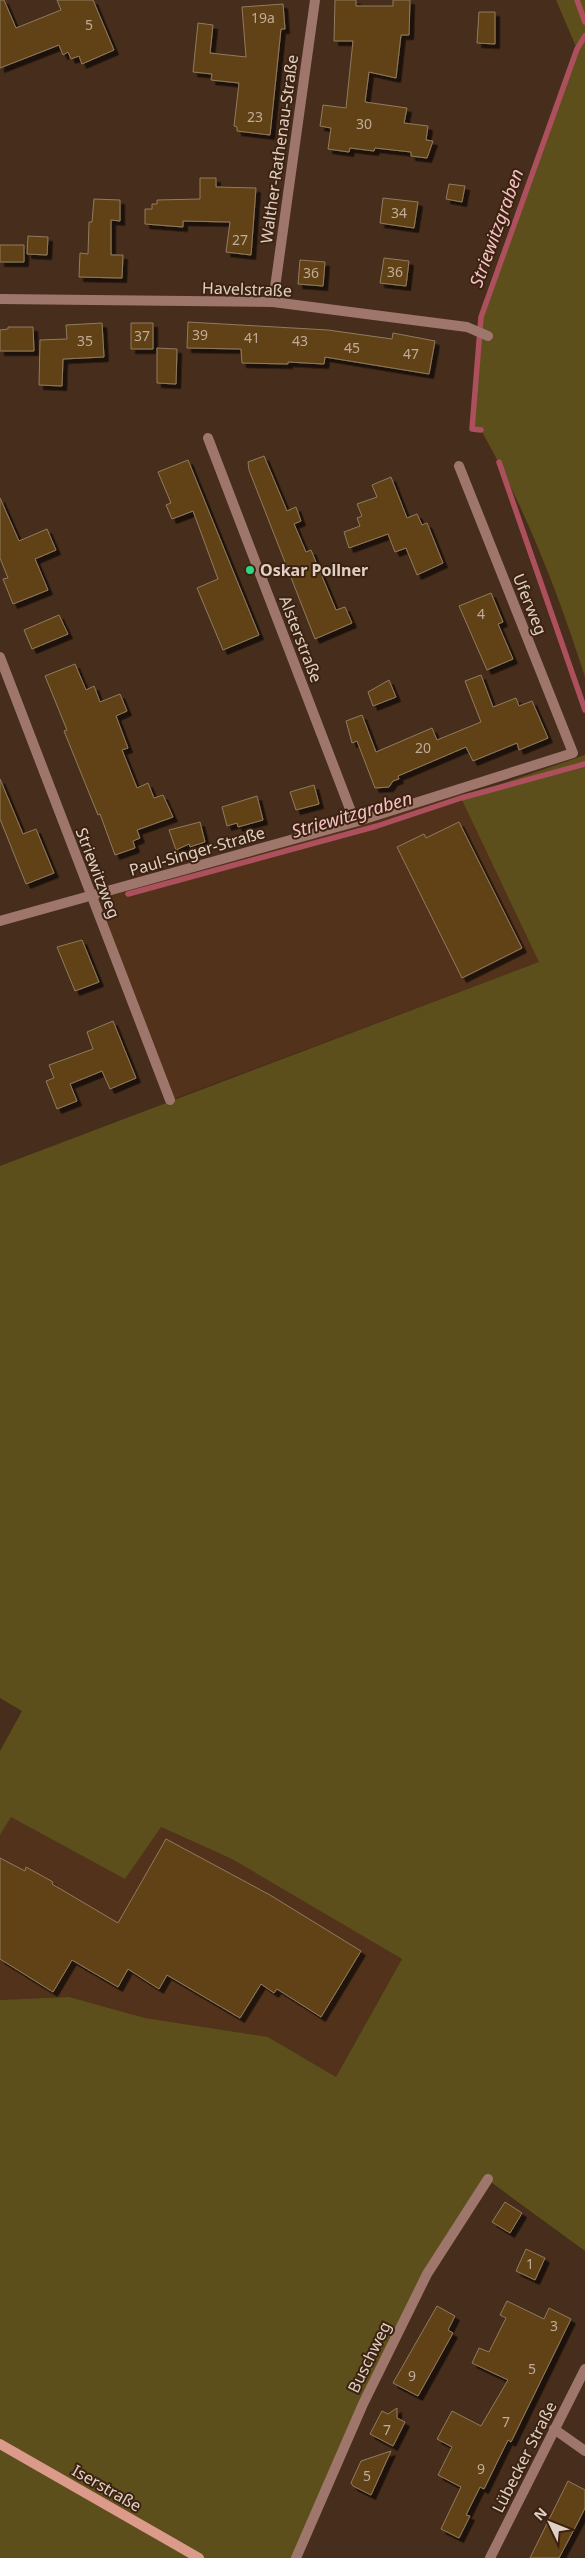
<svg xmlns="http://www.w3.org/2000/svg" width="585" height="2558" viewBox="0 0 585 2558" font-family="'Noto Sans',sans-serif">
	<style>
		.built { fill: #52321b }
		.green { fill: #5d4f1b }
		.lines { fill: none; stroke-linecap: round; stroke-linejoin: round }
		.stream { stroke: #ad505d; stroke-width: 5.5 }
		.building { fill: #604214; stroke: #907b5f; filter: url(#shadow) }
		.street { stroke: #9f766c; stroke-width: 10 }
		.secondary { stroke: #dc9a8a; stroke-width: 10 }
		.poi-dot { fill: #2dd884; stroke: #3c2311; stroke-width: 2 }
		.labels { text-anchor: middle; stroke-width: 4; stroke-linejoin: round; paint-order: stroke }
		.number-label { font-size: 14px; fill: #c1ac99 }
		.street-label { font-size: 16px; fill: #e1d0c5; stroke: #3c2311 }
		.poi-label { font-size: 16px; font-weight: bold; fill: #e1d0c5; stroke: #3c2311; text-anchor: start }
		.water-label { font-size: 18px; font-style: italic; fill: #f6c1c5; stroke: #3c2311 }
	</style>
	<defs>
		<filter id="shadow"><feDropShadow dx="4.5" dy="4.5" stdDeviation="0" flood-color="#0009"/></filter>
	</defs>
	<rect width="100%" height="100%" fill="#472d1b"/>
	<path class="built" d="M458 791 540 962 170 1100 91 896Z
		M11 1816 125 1879 160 1827 232 1859 402 1959 336 2077 268 2037 145 2018 69 1997 0 2000V1835Z"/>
	<path class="green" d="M556 0H585V677C558 592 525 508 481 430L472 429 481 317 577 49Z
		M585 755V2251L488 2180 427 2274 296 2558H0V2000L69 1997 145 2018 268 2037 336 2077 402 1959 232 1859 161 1827 125 1879 11 1817 0 1835V1751L22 1711 0 1698V1166L539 962 461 798Z"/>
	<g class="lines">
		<path class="stream" d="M577 0 585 22
			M481 430 472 429 481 317 577 49 585 36
			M499 462 585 710
			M128 894 377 826 461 798 585 764"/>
	</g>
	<path class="building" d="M0 0H4L16 28 61 10 57 0H93L114 50 82 64 79 56 71 59 68 52 63 55 59 45 0 68Z
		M335 0H356V6H393V0H410L409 35H401L396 78 369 72 365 102 407 108 404 123 428 126 426 140 433 141 427 158 411 156V152L375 148 374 151 350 148 349 152 328 149 331 128 320 126 323 105 346 108 353 41H334Z
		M283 4 285 29H281L270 135 237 131V127L234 126 239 83 211 80 212 74 193 72 198 23 213 25 210 53 246 57 242 7Z
		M479 12H495V44L477 43Z
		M200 178H216V187L256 188 251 255 226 252 230 222 183 221V227L145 224V209H152V204H157V200L200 199Z
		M449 184 465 186 462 202 446 199Z
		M383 198 418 202 414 228 380 223Z
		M94 199 120 200V221L111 220V255H123L122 278 79 277 80 253 88 254 89 222H92Z
		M28 236 48 237 47 255 27 254Z
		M0 245H24V262H0Z
		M384 258 409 261 406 286 380 283Z
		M300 260 325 262 323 286 298 284Z
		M188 322 328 330 392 339 393 333 435 341 429 374 325 357 324 364 288 362V364L242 363 241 349 187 348Z
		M102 323 104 357 63 359 62 386 39 385 40 340 67 339 66 325Z
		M131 323H153V349H131Z
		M8 327H33L34 351H0V330L8 329Z
		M157 348 177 349 176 384 157 383Z
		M264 456 287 511 296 507 301 521 294 524 306 552 311 550 336 610 345 607 352 623 315 639 249 470 248 462Z
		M188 460 259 635 223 650 197 588 218 579 193 511 172 519 166 505 171 503 158 472Z
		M391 477 407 518 417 514 422 525 427 523 443 563 417 575 406 548 395 552 388 534 349 548 344 532 360 526 357 518 362 516 357 504 377 497 372 485Z
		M0 498 19 541 47 529 56 550 35 559 48 590 13 604 3 579 8 578 0 558Z
		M491 593 503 622 498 624 513 659 487 670 459 606Z
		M59 615 68 634 32 649 24 630Z
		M75 664 86 690 94 686 100 702 120 694 127 711 116 716 128 748 122 750 137 788 148 783 154 798 163 795 173 817 137 830 140 838 133 841 135 848 115 855 100 814 98 815 64 731 67 730 45 676Z
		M481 675 493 707 516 698 519 706 532 701 548 738 519 750 517 743 473 761 466 747 398 776 399 779 393 781 389 787 375 788 357 741 352 743 346 721 362 715 376 752 432 728 437 740 481 722 465 681Z
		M389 680 396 697 373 706 368 692Z
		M0 779 23 834 36 829 54 873 26 884 0 819Z
		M314 785 319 804 296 810 290 792Z
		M257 796 263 820 238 827 237 823 227 826 222 807Z
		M200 822 205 842 190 847 189 844 176 850 169 830Z
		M459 822 522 948 462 978 397 847 424 834 426 838Z
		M82 940 99 982 75 991 57 947Z
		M113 1021 136 1078 110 1089 102 1071 70 1084 77 1101 57 1109 46 1081 54 1078 49 1065 93 1049 87 1032Z
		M166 1839 270 1895 361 1951 321 2017 277 1989 274 1993 261 1984 240 2018 167 1975 159 1989 128 1969 118 1987 72 1960 53 1992 0 1959V1858L25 1871 26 1867 53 1882 52 1884 118 1923Z
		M505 2202 522 2213 510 2233 492 2222Z
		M526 2249 545 2258 535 2280 516 2271Z
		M507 2301 544 2319 549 2308 571 2319 511 2442 508 2440 484 2489 480 2487 466 2515 470 2516 459 2538 441 2529 461 2487 438 2475 452 2447 437 2439 452 2411 481 2426 508 2380 472 2363 479 2348 489 2352 506 2318 500 2315Z
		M437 2306 455 2316 448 2330 453 2333 418 2396 393 2383Z
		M397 2408V2418L405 2422 393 2446 370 2434 382 2411 388 2414Z
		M391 2451 371 2495 353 2486 351 2483 361 2461Z
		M568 2481 585 2490V2508L578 2522 559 2558H530Z"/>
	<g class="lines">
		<path class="street" d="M0 299 273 302 467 327 488 336
			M273 302 315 0
			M208 438 355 822
			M0 657 170 1100
			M0 921 355 822 573 753 459 466
			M554 2429 585 2451
			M296 2558 363 2404 427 2274 488 2179
			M490 2558 585 2369"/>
		<path class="secondary" d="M0 2444 199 2558"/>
	</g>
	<circle class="poi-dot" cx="250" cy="570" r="5"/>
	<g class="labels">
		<g class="number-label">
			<text x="263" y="23">19a</text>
			<text x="89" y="30">5</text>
			<text x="255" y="122">23</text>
			<text x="364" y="129">30</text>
			<text x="399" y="218">34</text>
			<text x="240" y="245">27</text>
			<text x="395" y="277">36</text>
			<text x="311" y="278">36</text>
			<text x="200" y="340">39</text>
			<text x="142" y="341">37</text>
			<text x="252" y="343">41</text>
			<text x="85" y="346">35</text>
			<text x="300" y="346">43</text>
			<text x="352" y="353">45</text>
			<text x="411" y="359">47</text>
			<text x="481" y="619">4</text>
			<text x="423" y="753">20</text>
			<text x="530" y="2269">1</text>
			<text x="554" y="2331">3</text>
			<text x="532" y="2374">5</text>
			<text x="412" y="2381">9</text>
			<text x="506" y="2427">7</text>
			<text x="387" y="2435">7</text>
			<text x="481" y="2474">9</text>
			<text x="367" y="2481">5</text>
		</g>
		<g class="street-label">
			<text transform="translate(279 149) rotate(-82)" y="6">Walther-Rathenau-Straße</text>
			<text transform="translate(247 289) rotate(2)" y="6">Havelstraße</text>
			<text transform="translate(530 604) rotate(68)" y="6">Uferweg</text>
			<text transform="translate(301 639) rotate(69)" y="6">Alsterstraße</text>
			<text transform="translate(197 851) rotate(-16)" y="6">Paul-Singer-Straße</text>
			<text transform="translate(98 873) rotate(69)" y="6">Striewitzweg</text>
			<text transform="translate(369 2357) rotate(-64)" y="6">Buschweg</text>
			<text transform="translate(524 2457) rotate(-63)" y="6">Lübecker Straße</text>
			<text transform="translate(107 2488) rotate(30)" y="6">Iserstraße</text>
		</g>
		<g class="poi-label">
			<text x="260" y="576">Oskar Pollner</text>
		</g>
		<g class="water-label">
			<text transform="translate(497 228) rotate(-70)" y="6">Striewitzgraben</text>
			<text transform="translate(352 815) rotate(-16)" y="6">Striewitzgraben</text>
		</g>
	</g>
	<g transform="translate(550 2523) rotate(313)" stroke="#3c2311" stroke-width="4" paint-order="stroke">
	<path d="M0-4L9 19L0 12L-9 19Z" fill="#e1d0c5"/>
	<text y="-8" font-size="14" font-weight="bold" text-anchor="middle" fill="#e1d0c5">N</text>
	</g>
</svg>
